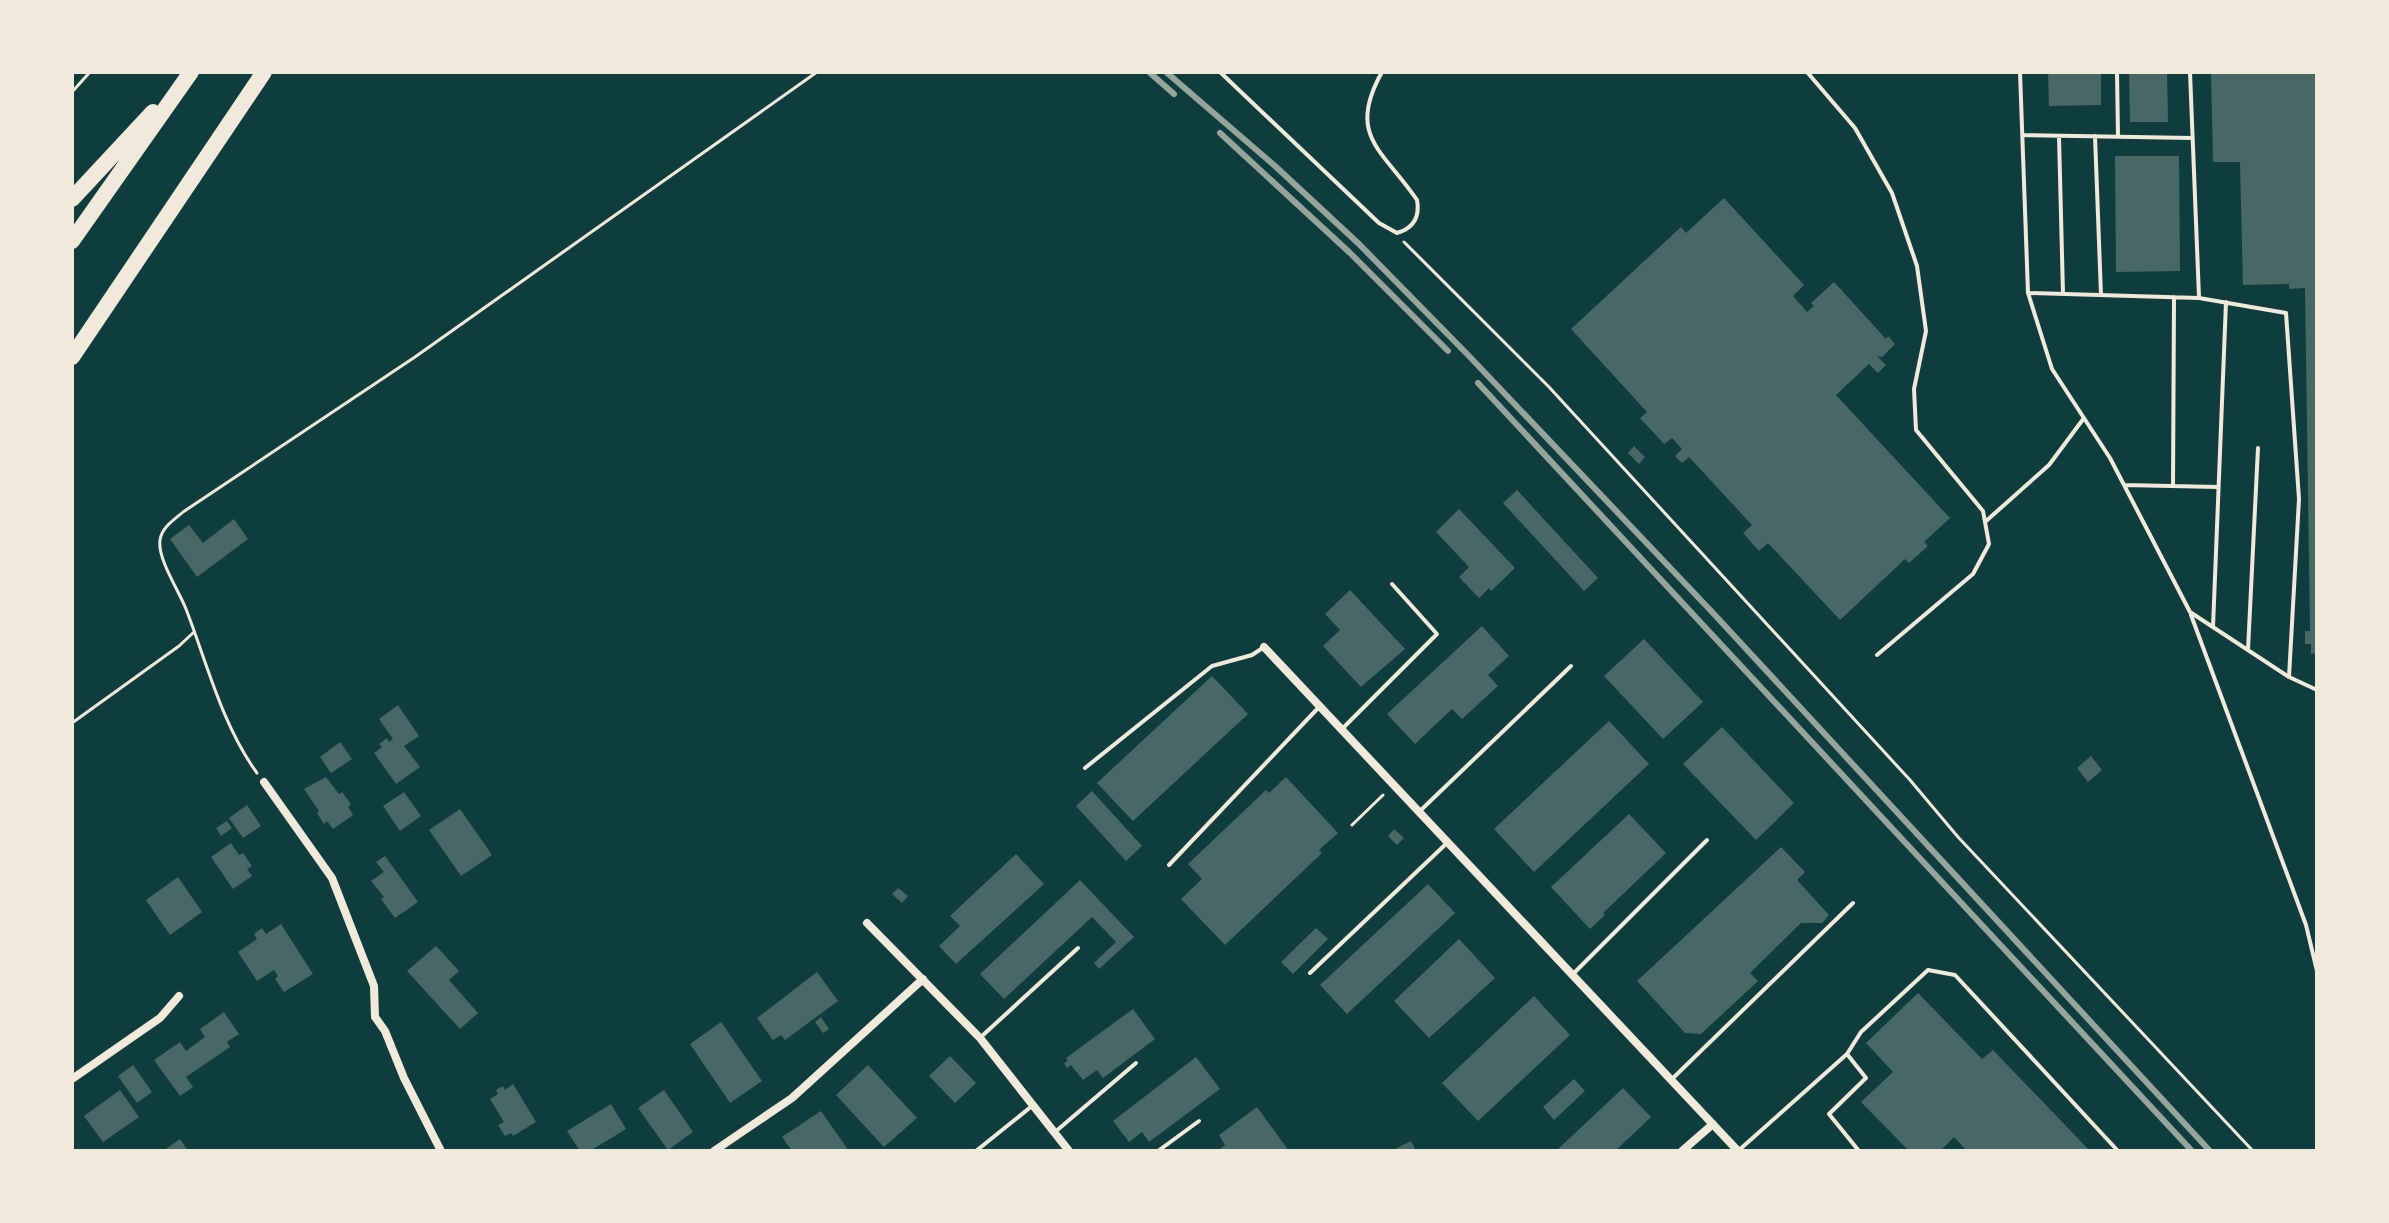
<svg xmlns="http://www.w3.org/2000/svg" width="2389" height="1223" viewBox="0 0 2389 1223" font-family="Mulish,sans-serif">
	<style>
		.building { fill: #486865 }
		.lines { fill: none; stroke-linecap: round; stroke-linejoin: round }
		.path { stroke: #f1e9da; stroke-width: 3 }
		.service { stroke: #f1e9da; stroke-width: 4 }
		.minor { stroke: #f1e9da; stroke-width: 8 }
		.motorway { stroke: #f1e9da; stroke-width: 16 }
		.rail { stroke: #97a49c; stroke-width: 6 }
	</style>
	<rect width="100%" height="100%" fill="#0f3d3e"/>
	<path class="building" d="M2048 72H2101V105L2049 106Z
		M2129 72H2167L2168 122H2130Z
		M2211 72H2317V653L2311 654V644H2305V631H2310L2305 288 2289 289V284L2243 285 2240 162H2213Z
		M2115 156H2179L2180 271 2116 272Z
		M1724 198 1804 285 1793 296 1807 312 1814 306 1811 303 1834 282 1886 339 1888 336 1895 344 1882 357 1877 356 1886 365 1878 373 1869 364 1836 395 1950 518 1924 542 1928 546 1909 563 1905 559 1840 620 1768 543 1759 551 1743 533 1752 525 1689 457 1682 463 1675 456 1682 449 1672 438 1664 444 1640 418 1647 412 1571 329 1681 227 1686 233Z
		M1634 446 1645 457 1639 464 1628 453Z
		M1517 490 1598 578 1584 591 1503 503Z
		M1459 509 1515 568 1491 591 1489 588 1479 598 1459 577 1469 567 1436 532Z
		M234 519 248 539 197 577 170 539 189 525 203 543Z
		M1350 590 1405 649 1361 687 1323 646 1340 630 1325 614Z
		M1482 626 1509 656 1488 675 1498 686 1462 719 1452 709 1415 744 1387 714Z
		M1644 639 1703 702 1663 739 1604 676Z
		M1212 676 1248 714 1133 821 1097 783Z
		M398 705 419 736 404 746 420 767 396 784 374 753 382 747 379 744 387 738 389 742 393 739 379 719Z
		M1609 721 1649 764 1534 872 1494 829Z
		M1722 727 1794 803 1756 840 1683 764Z
		M340 742 352 759 331 773 320 757Z
		M2091 756 2102 770 2088 782 2077 768Z
		M326 777 339 794 342 792 351 804 348 807 353 815 333 829 327 821 324 824 317 813 319 811 304 789Z
		M1286 777 1338 833 1319 850 1322 853 1225 945 1181 899 1202 879 1188 864 1266 790 1269 793Z
		M1092 791 1142 846 1126 861 1076 806Z
		M404 792 421 816 400 831 383 806Z
		M247 805 261 826 243 838 229 818Z
		M460 809 492 855 461 876 429 830Z
		M1629 814 1666 853 1603 913 1605 915 1590 929 1551 887Z
		M227 821 232 828 221 836 216 828Z
		M1394 829 1404 838 1397 845 1388 836Z
		M231 843 239 855 243 853 252 866 247 869 252 876 233 889 211 857Z
		M1781 847 1805 872 1797 880 1829 915 1822 923H1801L1750 973 1758 981 1701 1034 1685 1033 1637 981Z
		M1016 854 1044 884 956 964 939 946 960 926 950 916Z
		M385 856 418 902 395 918 381 899 384 897 371 881 384 872 376 862Z
		M178 877 202 912 170 935 146 900Z
		M1080 880 1134 937 1099 969 1094 963 1116 942 1092 917 1004 999 980 974Z
		M1428 884 1455 913 1347 1014 1320 985Z
		M898 888 908 896 902 903 892 894Z
		M281 924 313 974 284 992 275 979 278 976 274 970 257 981 238 952 257 939 254 934 262 928 266 934Z
		M1316 928 1328 939 1293 974 1281 962Z
		M1459 939 1495 978 1429 1038 1394 1001Z
		M436 946 459 971 449 980 478 1013 460 1029 407 971Z
		M817 972 838 1001 785 1040 781 1035 773 1040 757 1018Z
		M1918 993 1982 1059 1993 1050 2090 1151H1967L1954 1137 1940 1151H1909L1861 1102 1893 1072 1866 1043Z
		M1534 996 1570 1035 1478 1121 1442 1083Z
		M1133 1009 1155 1039 1103 1078 1097 1070 1083 1080 1071 1065 1067 1068 1064 1063 1068 1061 1066 1058Z
		M224 1012 239 1034 227 1042 230 1047 186 1077 193 1087 180 1096 154 1060 180 1042 186 1051 205 1037 200 1029Z
		M821 1017 829 1029 823 1033 815 1022Z
		M721 1022 762 1081 730 1103 690 1044Z
		M950 1056 976 1083 955 1103 929 1076Z
		M1196 1057 1220 1089 1149 1142 1142 1132 1129 1142 1113 1121Z
		M133 1065 152 1092 137 1103 118 1076Z
		M868 1065 917 1118 884 1147 836 1095Z
		M1574 1079 1585 1091 1554 1120 1543 1107Z
		M513 1084 536 1122 513 1136 511 1133 505 1136 498 1125 504 1122 490 1099 498 1094 496 1090 503 1086 505 1090Z
		M1623 1088 1651 1117 1615 1151H1556Z
		M120 1090 139 1117 103 1142 84 1116Z
		M664 1090 693 1132 668 1150 638 1108Z
		M611 1104 626 1129 590 1151H580L567 1131Z
		M1257 1107 1289 1151H1217L1225 1145 1219 1135Z
		M821 1111 849 1151H792L782 1137Z
		M180 1139 188 1151H163Z
		M1411 1141 1416 1151H1391Z"/>
	<g class="lines">
		<path class="path" d="M72 92 90 72
			M1404 242 1549 387 1910 780 1958 837 2253 1151
			M72 723 179 646 194 632
			M257 773C222 725 207 663 186 609 179 591 157 558 160 540 162 527 174 520 183 512L415 357 817 72
			M1352 825 1383 795"/>
		<path class="service" d="M1220 72 1379 223 1397 233C1414 228 1420 217 1417 200 1383 150 1346 136 1382 72
			M1807 72 1855 128 1892 193 1917 266 1926 331 1914 389 1916 430 1983 511 1989 544 1973 574 1877 655
			M2020 72 2028 293
			M2117 72 2118 137
			M2190 72 2199 297
			M2023 135 2192 138
			M2095 136 2101 295
			M2059 137 2063 294
			M2124 485 2218 487
			M2173 486 2174 297
			M1985 522 2049 465 2084 418
			M2191 615 2306 925 2317 971
			M2213 627 2226 302
			M2248 650 2258 448
			M2289 677 2299 499 2286 313 2199 298 2028 293 2052 369 2110 458 2190 612 2289 677 2317 690
			M1343 728 1437 634 1392 584
			M1085 768 1212 666 1252 655 1264 647
			M1421 810 1571 666
			M1169 865 1320 706
			M1310 973 1448 842
			M1574 973 1707 840
			M982 1036 1078 948
			M1847 1054 1866 1078 1829 1114 1859 1151
			M1671 1080 1853 903
			M1055 1132 1136 1063
			M976 1151 1032 1106
			M1158 1151 1199 1121
			M1738 1151 1847 1054 1861 1032 1928 970 1955 975 2118 1151"/>
		<path class="minor" d="M1264 647 1738 1151
			M264 782 332 878 374 986 375 1017 385 1031 404 1078 441 1151
			M867 923 980 1038 1069 1151
			M72 1079 160 1018 179 996
			M714 1151 792 1098 923 979
			M1682 1151 1713 1124"/>
		<path class="motorway" d="M72 199 153 112
			M72 241 191 72
			M72 357 264 72"/>
		<path class="rail" d="M1149 72 1174 94
			M1166 72 1275 166 1359 244 1469 356 1713 613 2210 1151
			M1220 133 1349 252 1448 351
			M1478 383 2192 1151"/>
	</g>
	<rect width="2389" height="1223" fill="none" stroke="#f1e9da" stroke-width="148"/>
</svg>
